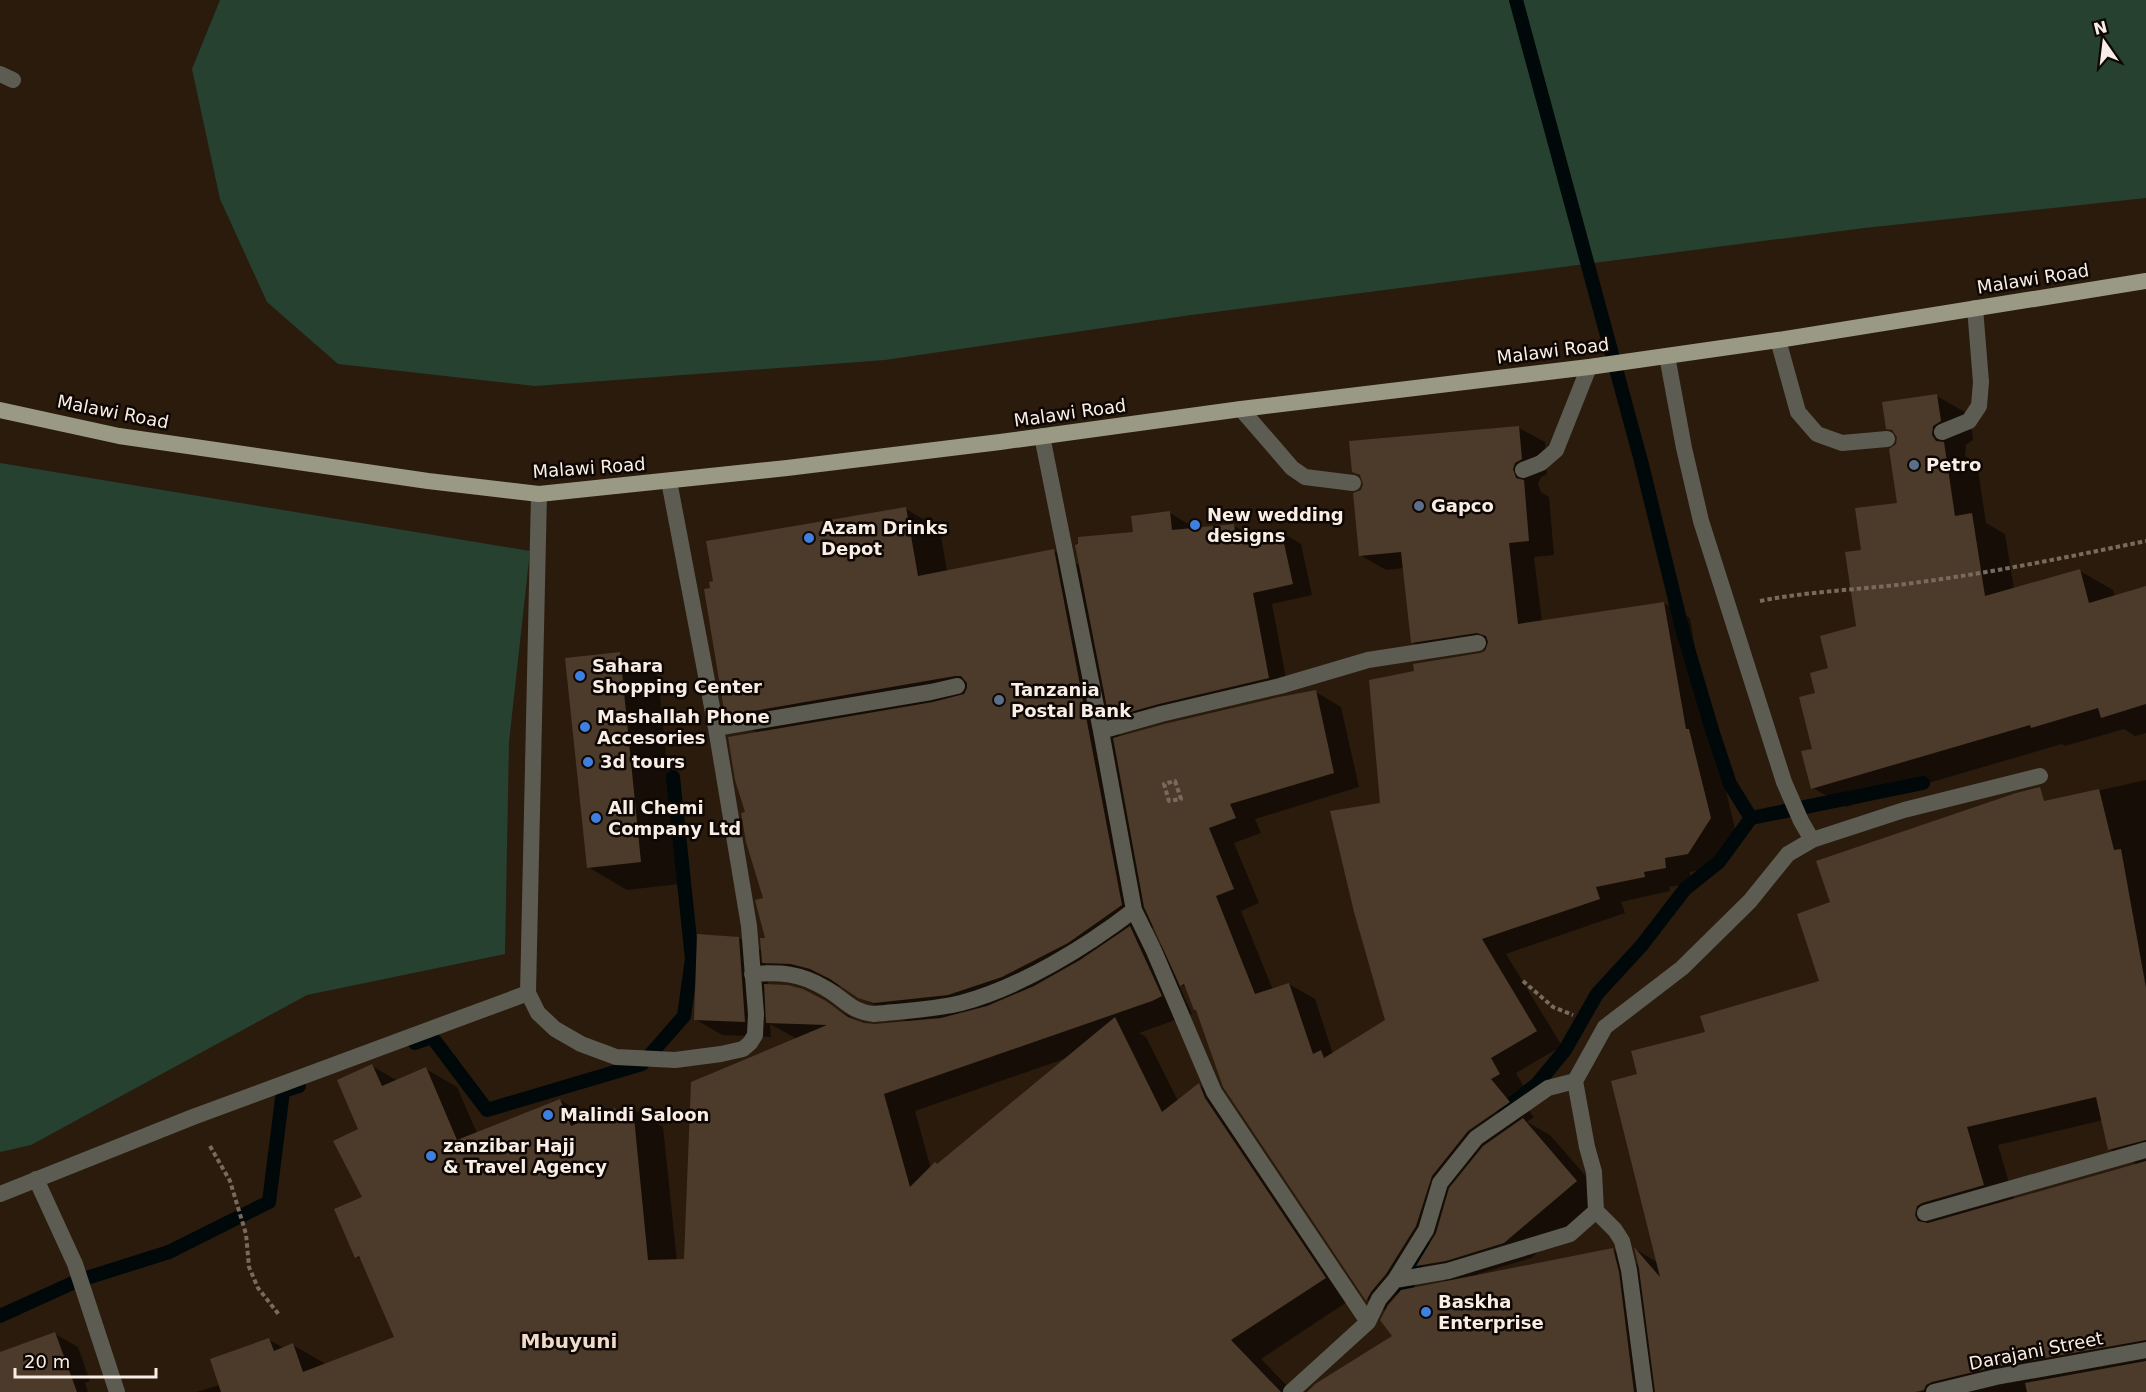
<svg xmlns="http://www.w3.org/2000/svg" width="2146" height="1392" viewBox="0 0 2146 1392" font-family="'DejaVu Sans',sans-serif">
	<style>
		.green { fill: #26412f }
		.shadow { fill: #0007; fill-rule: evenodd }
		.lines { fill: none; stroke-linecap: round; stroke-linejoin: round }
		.stream { stroke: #000809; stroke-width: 14 }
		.building { fill: #4c3b2b }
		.path { stroke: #786a5e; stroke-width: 4; stroke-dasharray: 4.5 3; stroke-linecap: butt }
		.service { stroke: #5c5c52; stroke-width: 16 }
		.minor { stroke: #5c5c52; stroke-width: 16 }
		.primary { stroke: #999984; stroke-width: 16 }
		.service-dot { fill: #5c6f8a; stroke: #0e0703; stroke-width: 2 }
		.shop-dot { fill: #3f7fe0; stroke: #0e0703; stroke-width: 2 }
		.labels { text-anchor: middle; stroke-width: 5; stroke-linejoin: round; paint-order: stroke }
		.street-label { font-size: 18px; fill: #f9eee5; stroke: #0e0703 }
		.poi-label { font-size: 18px; font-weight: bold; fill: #f9eee5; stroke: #0e0703; text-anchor: start }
		.neighbourhood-label { font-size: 20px; font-weight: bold; fill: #f0dbc8; stroke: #0e0703 }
	</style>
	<rect width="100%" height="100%" fill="#2a1b0c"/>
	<path class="green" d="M220 0H2146V198L1864 228 1184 316 885 360 535 386 338 364 267 302 220 199 192 69Z
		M0 463 530 551 509 742 505 954 307 995 31 1145 0 1152Z"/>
	<path class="shadow" d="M1937 396 1970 415 1973 440 1966 445 1965 456 1977 463 1986 523 2005 534 2014 589 2080 571 2113 590 2115 597 2146 588V733L2135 736 2124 729 2065 746 2062 744 1846 807 1813 788 1817 695 1829 669 1858 627 1863 551 1898 504 1899 437 1896 433 1887 428Z
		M1519 428 1545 442 1547 474 1541 477 1538 484 1541 492 1549 497 1554 555 1534 557 1542 622 1664 603 1690 618 1711 743 1715 745 1736 833 1713 868 1690 872 1691 883 1669 887 1670 891 1621 902 1625 913 1506 954 1562 1046 1516 1073 1525 1089 1515 1094 1534 1117 1527 1122 1550 1135 1603 1196 1531 1258 1478 1274 1479 1276 1613 1250 1640 1266 1637 1250 1658 1263 1638 1075 1706 1033 1821 982 1832 903 1898 835 2146 780V1392H1922L1918 1390 1917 1392H1309L1394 1337 1386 1311 1368 1300 1225 1086 1198 1011 1187 988 1178 983 1192 1014 1139 1033 1146 1037 1178 1101 1199 1085 1230 1103 1356 1296 1261 1359 1293 1392H196L220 1385 269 1340 284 1348 293 1345 324 1363 325 1365 396 1338 363 1260 357 1257 364 1198 360 1129 372 1066 398 1081 426 1069 457 1087 477 1133 560 1100 591 1118 615 1110 621 1113 633 1109 663 1127 677 1261H686L797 1039 770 1024 771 1037 722 1035 695 1019 739 938 763 952 767 940 765 899 747 813 758 733 726 715 906 509 940 529 947 572 1054 551 1080 566 1170 513 1190 525V530L1234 526 1250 535 1258 534 1263 537 1281 532 1301 544 1312 595 1272 604 1288 689 1117 721 1120 738 1316 692 1341 707 1359 787 1255 819 1261 833 1234 843 1259 903 1241 911 1273 990 1289 984 1315 999 1333 1054 1387 1021 1381 804 1416 672 1481 655 1492 648 1438 657 1412 642 1404 568 1386 570 1360 555 1362 491 1365 484 1362 477 1353 471ZM1155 926 1164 947 1142 935ZM766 963 798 982 826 983 847 988 894 1017 910 1022 875 1026 861 1023 825 1002 768 986ZM1067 1058 938 1166 931 1169 915 1111ZM2103 1120 2110 1149 2138 1165 2014 1200 1998 1145ZM1424 1269 1448 1282 1412 1289Z
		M619 654 658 676 679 884 627 890 588 867Z
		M55 1334 78 1347 90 1381 85 1383 88 1392H7L0 1374V1354Z"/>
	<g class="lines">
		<path class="stream" d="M1516 0 1641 461 1683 632 1713 733 1730 784 1751 818
			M415 1043 432 1037 487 1110 642 1064 684 1016 692 959 673 777
			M1504 1110 1537 1084 1565 1050 1597 994 1642 945 1685 889 1719 862 1751 818 1923 783
			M1403 1296 1423 1245
			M0 1316 77 1281 169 1252 269 1202 283 1091 299 1086"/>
	</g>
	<path class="building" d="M1937 394 1941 421 1933 426 1932 435 1936 441 1944 442 1955 516 1972 513 1985 596 2080 569 2089 603 2146 586V704L2101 718 2098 708 2031 728 2030 725 1811 789 1801 751 1812 749 1799 697 1815 693 1810 673 1828 668 1820 636 1856 626 1845 552 1861 550 1855 508 1897 503 1889 449 1896 444 1897 437 1892 430 1886 429 1882 402Z
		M1519 426 1522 459 1515 463 1513 469 1516 478 1524 480 1529 541 1509 543 1518 624 1664 602 1686 729H1689L1711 818 1688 854 1665 858 1666 868 1644 872 1645 877 1596 887 1600 899 1482 939 1537 1031 1491 1058 1500 1074 1491 1079 1510 1102 1468 1131 1432 1176 1416 1226 1386 1274 1371 1292 1366 1301 1223 1087 1196 1010H1194L1184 984 1180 986 1144 907 1113 738 1164 724 1279 697 1316 690 1334 773 1230 804 1236 818 1209 828 1234 889 1216 896 1255 994 1289 983 1313 1054 1321 1050 1324 1058 1385 1020 1354 912 1330 811 1380 803 1369 680 1414 671 1413 664 1480 653 1485 651 1488 642 1486 636 1477 633 1411 643 1401 552 1359 556 1353 493 1361 490 1363 484 1360 475 1352 472 1349 441Z
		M906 507 918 576 1054 549 1122 905 1068 943 1002 977 948 995 874 1003 858 998 830 979 810 969 791 964 762 963 760 938H765L755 900 763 898 746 842 741 813 745 812 735 780 728 737 933 702 964 694 967 688V683L961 676H955L725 716 704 589 710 588 709 582 713 581 706 541Z
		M1170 511 1172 530 1234 524 1236 537 1258 532 1259 536 1281 530 1293 584 1253 593 1269 678 1159 704 1109 718 1075 545 1078 544V537L1133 532 1131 516Z
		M620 652 641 862 587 868 565 658Z
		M2040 787 2044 801 2099 789 2114 850 2121 849 2146 988V1140L2108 1150 2096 1097 1967 1127 1984 1185 1922 1203 1917 1206 1915 1215 1918 1221 1928 1223 2146 1161V1340L1994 1367 1932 1382 1926 1385 1924 1390 1915 1392H1655L1639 1269 1634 1247 1660 1277 1611 1081 1637 1074 1631 1051 1705 1032 1700 1016 1819 981 1797 914 1830 902 1816 861 2016 793Z
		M1130 926 1162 996 1152 1001 884 1094 910 1187 935 1162 937 1164 1115 1017 1162 1112 1199 1083 1205 1098 1326 1278 1231 1340 1281 1392H221L210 1359 269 1338 274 1351 293 1343 303 1372 394 1337 359 1256 355 1258 334 1209 362 1197 333 1141 358 1129 337 1080 372 1064 382 1086 426 1067 457 1140 560 1099 571 1126 615 1108 617 1114 633 1107 648 1260 684 1259 691 1082 827 1025 766 1023 764 984 788 985 803 989 826 1001 848 1017 864 1023 875 1024 941 1018 987 1006 1034 986 1080 960Z
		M697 934 739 937 745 1022 694 1020Z
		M1523 1118 1577 1181 1504 1243 1446 1261 1416 1266 1436 1233 1449 1188 1483 1146Z
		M1613 1248 1619 1272 1634 1392H1307L1315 1384 1392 1336 1380 1320 1388 1305 1401 1290Z
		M55 1332 77 1392H0V1352Z
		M2146 1361V1392H2027L2025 1383Z"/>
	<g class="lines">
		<path class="path" d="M1760 601C1805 592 1851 590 1897 585 1981 575 2063 558 2146 541
			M1175 781 1181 799 1169 801 1164 784Z
			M1523 981 1553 1007 1573 1015
			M210 1146 230 1181 246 1234 249 1267 258 1288 280 1316"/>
		<path class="service" d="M0 74 13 80
			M1778 340 1798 412 1817 434 1842 443 1887 439
			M1241 409 1292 468 1305 477 1353 483
			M1942 432 1969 421 1979 406 1981 382 1975 308
			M1523 470 1541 463 1556 450 1589 367
			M36 1179 75 1264 117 1392"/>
		<path class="minor" d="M1667 356 1684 448 1701 521 1784 782 1801 821 1812 840 1904 810 2040 776
			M1042 436 1101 731 1161 714 1280 686 1368 660 1478 643
			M539 494 528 993 538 1013 555 1029 581 1044 616 1057 675 1060 721 1054 743 1049 750 1043 755 1035 756 1014 749 926 716 728 669 481
			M716 728 931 692 957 686
			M1101 731 1134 910 1154 951 1214 1092 1368 1322
			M752 974C780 972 800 973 825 988 845 999 849 1011 874 1014 903 1011 933 1010 961 1003 1021 987 1086 947 1134 910
			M0 1194 193 1117 528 993
			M1596 1211 1615 1230 1622 1241 1629 1270 1645 1392
			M1925 1213 2146 1150
			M1395 1280 1426 1230 1440 1183 1476 1138 1548 1088 1575 1081
			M1291 1392 1368 1322 1379 1299 1395 1280 1448 1271 1570 1234 1596 1211 1594 1172 1587 1147 1575 1081 1605 1027 1682 968 1750 901 1788 854 1812 840
			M1934 1392 1996 1377 2146 1350"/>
		<path class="primary" d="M0 410 119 436 428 481 539 494 787 468 1000 442 1241 409 1589 367 1778 340 2146 281"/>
	</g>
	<g class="service-dot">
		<circle cx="1914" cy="465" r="6"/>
		<circle cx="1419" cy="506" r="6"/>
		<circle cx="999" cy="700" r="6"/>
	</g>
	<g class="shop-dot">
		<circle cx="1195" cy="525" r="6"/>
		<circle cx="809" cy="538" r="6"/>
		<circle cx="580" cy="676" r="6"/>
		<circle cx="585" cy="727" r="6"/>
		<circle cx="588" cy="762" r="6"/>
		<circle cx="596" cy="818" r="6"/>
		<circle cx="548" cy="1115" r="6"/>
		<circle cx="431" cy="1156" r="6"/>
		<circle cx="1426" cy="1312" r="6"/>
	</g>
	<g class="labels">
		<g class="street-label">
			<text transform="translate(2033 279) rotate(-9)" y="6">Malawi Road</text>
			<text transform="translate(1553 351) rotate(-7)" y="6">Malawi Road</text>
			<text transform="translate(113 412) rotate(11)" y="6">Malawi Road</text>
			<text transform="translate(1070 413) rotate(-8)" y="6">Malawi Road</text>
			<text transform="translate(589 468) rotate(-4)" y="6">Malawi Road</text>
			<text transform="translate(2036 1351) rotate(-11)" y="6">Darajani Street</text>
		</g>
		<g class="poi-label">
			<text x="1926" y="471">Petro</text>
			<text x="1431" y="512">Gapco</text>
			<text x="1207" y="521">New wedding<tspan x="1207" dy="21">designs</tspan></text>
			<text x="821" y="534">Azam Drinks<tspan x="821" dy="21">Depot</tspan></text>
			<text x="592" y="672">Sahara<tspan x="592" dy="21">Shopping Center</tspan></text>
			<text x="1011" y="696">Tanzania<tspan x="1011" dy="21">Postal Bank</tspan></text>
			<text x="597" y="723">Mashallah Phone<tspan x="597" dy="21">Accesories</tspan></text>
			<text x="600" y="768">3d tours</text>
			<text x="608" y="814">All Chemi<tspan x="608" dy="21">Company Ltd</tspan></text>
			<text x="560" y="1121">Malindi Saloon</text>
			<text x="443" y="1152">zanzibar Hajj<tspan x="443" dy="21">&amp; Travel Agency</tspan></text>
			<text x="1438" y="1308">Baskha<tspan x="1438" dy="21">Enterprise</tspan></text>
		</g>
		<g class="neighbourhood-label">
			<text x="569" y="1348">Mbuyuni</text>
		</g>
	</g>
	<g transform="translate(2104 42) rotate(346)" stroke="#0e0703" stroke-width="4.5" paint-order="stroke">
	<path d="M0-4.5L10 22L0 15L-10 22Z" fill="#f9eee5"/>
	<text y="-9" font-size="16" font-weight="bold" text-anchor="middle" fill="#f9eee5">N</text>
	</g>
	<path d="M15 1368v9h141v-9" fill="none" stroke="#f9eee5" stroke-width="3"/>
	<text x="24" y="1368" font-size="18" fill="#f9eee5" stroke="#0e0703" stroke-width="4.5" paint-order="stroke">20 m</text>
</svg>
